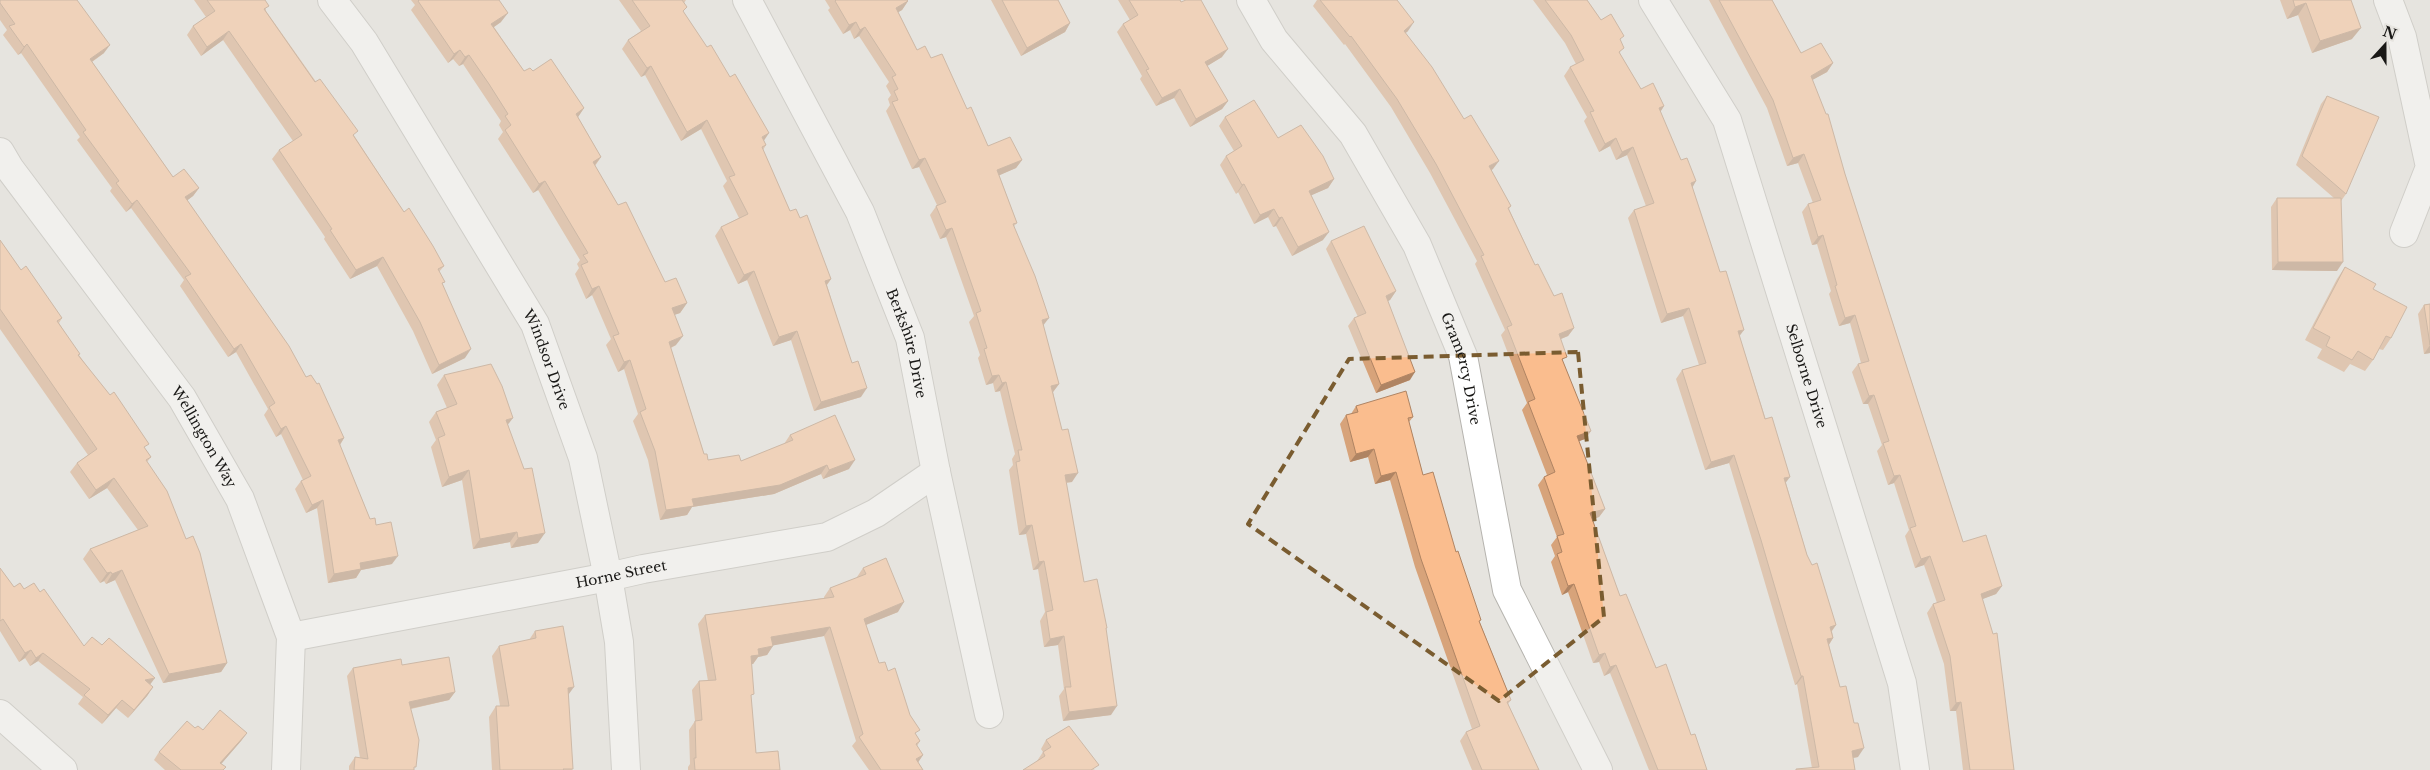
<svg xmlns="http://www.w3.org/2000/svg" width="2430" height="770" viewBox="0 0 2430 770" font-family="'Libre Baskerville',serif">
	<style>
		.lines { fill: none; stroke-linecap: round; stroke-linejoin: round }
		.minor-casing { stroke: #b6b4af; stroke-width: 30 }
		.minor { stroke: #fff; stroke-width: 28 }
		.wall { fill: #d7a37a }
		.shaded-wall { fill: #af8463 }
		.building { fill: #fabd8e; stroke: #af8463 }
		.marked { fill: none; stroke: #7a5c30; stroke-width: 4; stroke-dasharray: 10 6; stroke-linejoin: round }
		.labels { text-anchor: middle; stroke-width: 4; stroke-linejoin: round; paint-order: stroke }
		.street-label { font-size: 14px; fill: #191816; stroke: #e6e4df }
	</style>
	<rect width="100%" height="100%" fill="#e6e4df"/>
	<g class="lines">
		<defs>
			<g id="minor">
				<path id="s1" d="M332 0 364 42 535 324 583 458 608 577 619 642 626 770"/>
				<path id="s2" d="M747 0 860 212 910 338 936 472 989 714"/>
				<path id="s3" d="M1251 0 1274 40 1353 134 1417 245 1463 356 1507 590 1598 770"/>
				<path id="s4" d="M1653 0 1727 120 1902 683 1915 770"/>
				<path d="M2388 0 2402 37 2430 167 2404 233"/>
				<path id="s5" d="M0 152 10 169 182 398 240 499 291 637 286 770"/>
				<path id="s6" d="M291 637 608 577 643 569 827 537 876 513 936 472"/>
				<path d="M0 714 63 770"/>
			</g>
		</defs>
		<use href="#minor" class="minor-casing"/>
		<use href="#minor" class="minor"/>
	</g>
	<path class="wall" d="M0 0 104 53 92 62 173 177 199 188 193 196 187 200 306 377 344 438 340 445 370 519 376 525 392 564 361 570 356 578 328 583 317 508 306 513 295 489 301 481 303 480 281 434 276 437 264 415 268 409 236 352 228 357 180 286 184 280 131 208 126 212 110 191 112 188 77 140 80 137 21 53 18 55 3 35 7 30 0 20Z
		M194 0H265L266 11 355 137 404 212 444 266 439 272 465 358 432 374 413 331 377 266 350 279 324 239 325 237 272 159 279 150 293 141 223 40 201 56 187 35 193 26 206 17Z
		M411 0H499L501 22 494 27 524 71H533L584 108 578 117 601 157 595 166 618 205 665 282 687 303 680 313 674 315 676 345 671 348 704 454 708 460 741 461 784 444 790 435 849 469 823 479 821 474 774 494 692 507 687 515 660 520 648 460 633 421 638 414 624 369 618 372 606 345 611 339 592 295 586 299 575 274 579 268 577 264 580 260 538 190 533 193 498 139 503 132 499 125 501 121 463 64 459 66 453 59 448 63 411 10 415 5Z
		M619 0H686L684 3 683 12 764 141 766 145 763 150 790 211 831 279 827 285 861 397 814 411 791 340 773 346 747 280 738 284 715 236 721 227 739 218 723 186 727 181 701 129 681 141 645 75 641 77 622 49 628 40 641 31Z
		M825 0H907L908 1 902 10 898 12 917 50 931 58 967 109 988 146 1022 160 1016 168 999 175 1017 223 1014 226 1043 326 1059 384 1053 392 1072 482 1066 483 1084 582 1106 630 1111 715 1063 721 1059 696 1064 689 1058 645 1044 647 1040 621 1045 612 1038 569 1033 570 1026 534 1019 535 1009 470 1013 465 1012 459 1015 454 1000 391 995 392 993 383 986 385 978 358 980 355 969 322 974 316 946 237 940 239 930 215 937 205 919 167 912 169 886 111 890 105 888 99 891 95 886 86 889 82 859 36 854 39 850 30 843 34 828 10 830 8Z
		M991 0H1058L1070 23 1065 32 1021 56Z
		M1118 0H1180L1222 57 1207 66 1228 101 1222 109 1190 127 1174 98 1156 106 1140 79 1142 76 1117 32 1123 24 1130 20Z
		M1317 0H1397L1408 31 1405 33 1493 169 1491 170 1511 206 1509 209 1535 265 1574 328 1568 336 1561 339 1563 362 1591 431 1585 439 1579 441 1605 509 1599 517 1592 519 1620 596 1691 735 1707 770H1649L1610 673 1604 676 1599 662 1593 663 1568 592 1562 595 1551 562 1555 556 1551 545 1557 537 1538 485 1544 477 1547 475 1522 410 1527 403 1501 335 1505 330 1475 264 1477 261 1430 173 1391 107 1345 44 1344 45 1313 6Z
		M1533 0H1587L1601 20 1621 41 1620 54 1641 89 1664 106 1660 112 1692 187 1786 483 1807 555 1836 625 1832 631 1833 638 1829 645 1858 757 1853 758 1855 770H1795L1812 768 1797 684 1795 685 1755 549 1729 463 1705 470 1687 413 1676 379 1682 370 1699 365 1683 316 1661 323 1628 218 1634 210 1646 206 1627 155 1616 160 1610 146 1599 152 1584 121 1587 117 1564 76 1570 67 1576 64 1565 43Z
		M1709 0H1772L1801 53 1833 63 1827 72 1812 80 1845 174 1963 542 2002 586 1996 594 1982 599 2014 770H1963L1956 711H1950L1944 664 1927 613 1933 604 1937 603 1924 565 1915 568 1905 536 1909 530 1894 483 1888 485 1877 451 1882 445 1868 404H1863L1852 372 1858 364 1861 363 1850 323 1839 326 1829 294 1831 291 1817 244 1812 245 1802 212 1808 204 1813 203 1798 163 1787 166 1767 108Z
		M2280 0H2351L2352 39 2312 53 2298 15 2287 19Z
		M2327 96 2346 194 2341 201 2337 271 2272 270 2271 207 2277 198H2334L2296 165 2321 104Z
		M1225 117 1278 138 1334 179 1328 188 1311 195 1323 240 1292 256 1276 226 1273 227 1268 217 1254 224 1238 192 1236 194 1220 165 1226 156 1234 151 1219 126Z
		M0 240 21 270 62 318 59 323 79 355 151 457 147 462 227 663 221 672 163 683 115 580 106 584 104 581 100 583 83 559 90 549 138 530 107 488 89 499 70 472 77 463 88 455 0 329Z
		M1331 241 1396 291 1390 300 1387 301 1410 380 1376 393 1348 326 1354 318 1358 317 1326 249Z
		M2345 267 2373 289 2391 338 2383 350 2379 349 2373 360 2365 371 2350 364 2344 372 2317 358 2322 349 2305 340 2337 279Z
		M2430 304V353L2424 354 2418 314 2424 305Z
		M444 375 508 425 538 543 511 548 510 542 473 549 462 480 442 487 431 447 436 440 429 422 436 412 447 408 437 385Z
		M1356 406 1413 417 1409 422 1423 475 1456 552 1480 623 1511 700 1508 704 1539 770H1472L1460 741 1466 732 1472 729 1415 567 1390 480 1375 484 1368 457 1350 462 1340 424 1346 415 1351 414Z
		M0 568 14 587 24 589 84 646 150 685 153 687 147 696 128 718 116 708 102 724 78 704 83 697 38 661 30 666 25 658 19 662 0 631Z
		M863 568 898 612 866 625 879 663 888 671 916 735 920 741 917 746 923 755 918 762 923 770H869L852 746 856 741 824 636 773 645 767 655 758 657 753 664H751V699L756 753 780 770H688V767L690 764 689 730 695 721 692 690 699 681H708L698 624 705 615 824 598V597L830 588 857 578V577Z
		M535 631 568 695 572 770H492L489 717 496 706H500L492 656 499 646 529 640Z
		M402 665 455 692 449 700 411 709 414 770H349V766L355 757 360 758 347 676 353 668Z
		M195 728 203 730 247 733 241 741 221 764 224 770H165L154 760 159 752Z
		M1046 740 1095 770 1037 761 1043 752 1041 749Z"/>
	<path class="shaded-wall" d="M908 1 902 10 890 17 896 8Z
		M2306 3 2298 15 2287 19 2295 7Z
		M508 13 501 22 485 33 491 24Z
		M856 22 850 30 843 34 849 25Z
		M1414 22 1408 31 1398 40 1404 31Z
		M1070 23 1065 32 1021 56 1027 48Z
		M865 27 859 36 854 39 860 30Z
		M2361 28 2352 39 2312 53 2320 41Z
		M229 31 223 40 201 56 207 47Z
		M27 44 21 53 18 55 24 47Z
		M110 45 104 53 84 67 90 59Z
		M1228 49 1222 57 1199 71 1205 62Z
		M460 50 453 59 448 63 454 54Z
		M469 55 463 64 459 66 465 57Z
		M1833 63 1827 72 1805 84 1811 76Z
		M651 66 645 75 641 77 647 68Z
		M1180 89 1174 98 1156 106 1162 98Z
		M1228 101 1222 109 1190 127 1196 119Z
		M1664 106 1659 114V108Z
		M584 108 578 117 576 114Z
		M707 120 701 129 681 141 687 132Z
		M769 133 763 142 762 137Z
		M1616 138 1610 146 1599 152 1605 144Z
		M1633 147 1627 155 1616 160 1622 152Z
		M1804 154 1798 163 1787 166 1793 158Z
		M601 157 594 166 593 162Z
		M925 158 919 167 912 169 919 160Z
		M1022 160 1016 168 991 179 997 170Z
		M1499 161 1493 169 1483 175 1489 166Z
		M1334 179 1328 188 1303 199 1309 191Z
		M545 181 538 190 533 193 539 184Z
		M1696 181 1691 190V183Z
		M1244 184 1238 192 1236 194 1242 185Z
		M199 188 193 196 180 206 185 197Z
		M137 200 131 208 126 212 132 204Z
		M1274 209 1268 217 1254 224 1260 215Z
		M1282 217 1276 226 1273 227 1279 218Z
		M952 228 946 237 940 239 946 230Z
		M1329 232 1323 240 1292 256 1298 247Z
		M1823 235 1817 244 1812 245 1818 237Z
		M383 257 377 266 350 279 356 270Z
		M2278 262H2343L2337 271 2272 270Z
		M754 271 747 280 738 284 744 275Z
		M831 279 825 287V281Z
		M599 286 592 295 586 299 592 289Z
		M1396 291 1390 300 1380 305 1386 296Z
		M687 303 680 313 665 318 672 308Z
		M1689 308 1683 316 1661 323 1667 314Z
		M1855 315 1850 323 1839 326 1845 318Z
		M1049 318 1042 327V320Z
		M1574 328 1568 336 1553 342 1559 334Z
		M1744 330 1738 338V331Z
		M797 331 791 340 773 346 779 337Z
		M683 336 676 345 663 351 669 342Z
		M241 344 236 352 228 357 234 349Z
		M2430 345V353L2424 354Z
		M471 349 465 358 432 374 439 365Z
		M630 360 624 369 618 372 624 362Z
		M1415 372 1410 380 1376 393 1381 385Z
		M999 375 993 383 986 385 992 376Z
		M1006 382 1000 391 995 392 1002 383Z
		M1059 384 1053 392 1051 386Z
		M867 388 861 397 814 411 821 402Z
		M1874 395 1868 404H1863L1869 396Z
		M513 418 506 427V420Z
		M286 426 281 434 276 437 281 429Z
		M1591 431 1585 439 1571 444 1577 436Z
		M344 438 339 446 338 440Z
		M1374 449 1368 457 1350 462 1356 454Z
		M1734 455 1729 463 1705 470 1711 462Z
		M855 460 849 469 823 479 829 470Z
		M827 465 821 474 774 494 692 507 687 515 660 520 666 510 692 499Z
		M469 470 462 480 442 487 449 477Z
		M1396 472 1390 480 1375 484 1381 476Z
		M1078 473 1072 482 1058 483 1065 475Z
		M1900 475 1894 483 1888 485 1894 476Z
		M1790 477 1784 485V478Z
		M114 478 107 488 89 499 96 490Z
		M323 500 317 508 306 513 312 505Z
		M1605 509 1599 517 1584 522 1590 513Z
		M1032 525 1026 534 1019 535 1026 526Z
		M517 532 510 542 473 549 480 539Z
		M545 533 538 543 511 548 518 538Z
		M398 556 392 564 361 570 356 578 328 583 334 574 360 563Z
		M1930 556 1924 565 1915 568 1921 559Z
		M1044 561 1038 569 1033 570 1039 562Z
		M122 570 115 580 106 584 112 574Z
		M111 572 104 581 100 583 107 573Z
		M1574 584 1568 592 1562 595 1568 586Z
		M2002 586 1996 594 1975 602 1981 594Z
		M904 602 898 612 858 628 864 619Z
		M1836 625 1830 633V627Z
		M830 627 824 636 765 647 771 637Z
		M1064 636 1058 645 1044 647 1050 639Z
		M1833 638 1828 646 1827 639Z
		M773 646 767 655 758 657 753 664 744 665 751 656 758 649Z
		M31 650 25 658 19 662 25 653Z
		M43 653 38 661 30 666 36 658Z
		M1605 653 1599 662 1593 663 1599 655Z
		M227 663 221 672 163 683 169 674Z
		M1616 665 1610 673 1604 676 1610 667Z
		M1801 676H1803L1797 684 1795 685Z
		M155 678 149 686 145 680Z
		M153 687 147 696 128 718 134 710Z
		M574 687 566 698 568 688Z
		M455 692 449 700 404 710 409 702Z
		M122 700 116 708 102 724 108 715Z
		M1961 702 1956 711H1950L1956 703Z
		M1117 706 1111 715 1063 721 1069 712Z
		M247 733 241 741 216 770 220 763Z
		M1864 748 1858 757 1846 759 1852 751Z
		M923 755 917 764 916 759Z"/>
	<path class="building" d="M0 0H77L110 45 90 59 173 177 184 169 199 188 185 197 289 346 306 377 311 375 317 384 319 383 344 438 338 440 370 519 375 518 376 525 391 522 398 556 360 563 361 569 334 574 323 500 312 505 301 481 311 476 286 426 281 429 269 407 275 403 241 344 234 349 185 277 191 274 137 200 132 204 116 183 119 181 83 132 86 130 27 44 24 47 9 26 15 24 0 3Z
		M207 0H265L269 6 264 9 315 82 320 79 358 131 353 135 404 212 409 208 433 246 444 266 438 269 445 282 442 283 471 349 439 365 420 322 383 257 356 270 330 230 332 229 279 150 302 135 229 31 207 47 193 26 215 11Z
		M419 0H499L508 13 491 24 524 71 530 68 533 71 551 59 584 108 576 114 601 157 593 162 618 205 626 202 665 282 676 278 687 303 672 308 683 336 669 342 704 454H707L708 460 739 455 741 461 793 440 790 435 835 415 855 460 829 470 827 465 780 485 692 499 694 506 666 510 655 451 640 412 646 409 630 360 624 362 613 336 619 334 599 286 592 289 581 265 588 262 583 255 588 253 545 181 539 184 505 130 511 125 505 116 508 114 489 84 469 55 465 57 460 50 454 54 418 1Z
		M632 0H682L687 7 683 11 707 47 711 45 730 77 735 74 769 133 762 137 766 145 762 147 790 211 796 209 800 218 807 215 831 279 825 281 852 363 858 361 867 388 821 402 797 331 779 337 754 271 744 275 721 227 748 214 729 177 735 175 707 120 687 132 651 66 647 68 628 40 650 26Z
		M836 0H907L908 1 896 8 917 50 925 46 931 58 942 54 967 109 971 107 988 146 1010 137 1022 160 997 170 1017 223 1013 224 1035 276 1049 318 1042 320 1059 384 1051 386 1062 430 1068 429 1078 473 1065 475 1084 582 1097 579 1107 628H1106L1117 706 1069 712 1065 687H1071L1064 636 1050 639 1046 612 1053 610 1044 561 1039 562 1032 525 1026 526 1016 462 1020 461 1018 450H1022L1006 382 1002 383 999 375 992 376 984 349 987 348 976 313 981 311 952 228 946 230 936 206 946 202 925 158 919 160 892 102 898 100 894 91 898 89 892 77 896 75 865 27 860 30 856 22 849 25 835 1Z
		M1002 0H1058L1070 23 1027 48Z
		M1129 0H1180L1181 2 1186 0H1201L1228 49 1205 62 1228 101 1196 119 1180 89 1162 98 1146 70 1149 69 1123 24 1138 15Z
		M1320 0H1397L1414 22 1404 31 1432 67 1464 119 1471 115 1499 161 1489 166 1511 206 1508 208 1535 265 1538 264 1554 296 1562 293 1574 328 1559 334 1567 357 1562 359 1591 431 1577 436 1605 509 1590 513 1620 596 1626 594 1656 668 1666 664 1691 735 1695 734 1707 770H1658L1616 665 1610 667 1605 653 1599 655 1574 584 1568 586 1557 554 1562 552 1557 536 1564 534 1544 477 1555 472 1528 402 1535 399 1507 327 1512 325 1481 256 1484 255 1436 164 1397 99 1351 36 1350 37Z
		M1545 0H1587L1601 20 1611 14 1624 36 1620 39 1624 48 1619 52 1641 89 1653 83 1664 106 1659 108 1681 160 1687 158 1696 181 1691 183 1710 241 1720 272 1726 271 1744 330 1738 331 1762 409 1765 419 1772 417 1790 477 1784 478 1807 555 1812 565 1817 563 1836 625 1830 627 1833 638 1827 639 1840 687 1846 686 1854 723H1858L1864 748 1852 751 1855 770H1796V769L1819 767 1803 676H1801L1761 540 1734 455 1711 462 1693 405 1682 370 1706 363 1689 308 1667 314 1634 210 1654 203 1633 147 1622 152 1616 138 1605 144 1590 112 1594 111 1570 67 1584 60 1571 35Z
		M1719 0H1772L1801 53 1821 43 1833 63 1811 76 1826 114H1828L1845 174 1963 542 1986 535 2002 586 1981 594 1993 634 1997 633 2014 770H1970L1961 702 1956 703 1950 656 1933 604 1945 600 1930 556 1921 559 1910 528 1916 526 1900 475 1894 476 1883 443 1889 441 1874 395 1869 396 1858 364 1869 361 1855 315 1845 318 1835 286 1837 285 1823 235 1818 237 1808 204 1821 200 1804 154 1793 158 1773 100Z
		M2293 0H2351L2361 28 2320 41 2306 3 2295 7Z
		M2327 96 2379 117 2346 194 2302 156Z
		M1254 100 1278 138 1301 125 1323 156 1334 179 1309 191 1329 232 1298 247 1282 217 1279 218 1274 209 1260 215 1244 184 1242 185 1226 156 1242 146 1225 117Z
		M2277 198H2341L2343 262H2278Z
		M1364 226 1396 291 1386 296 1415 372 1381 385 1354 318 1366 313 1331 241Z
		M0 240 21 270 26 266 62 318 57 321 80 354 78 355 110 395 114 392 149 444 144 447 151 457 146 460 167 491 186 539 193 536 200 553 227 663 169 674 122 570 112 574 111 572 107 573 90 549 148 526 114 478 96 490 77 463 97 449 0 309Z
		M2345 267 2376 284 2373 289 2407 307 2391 338 2386 336 2373 360 2358 351 2352 360 2326 346 2330 337 2313 328Z
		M2430 304V345L2424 305Z
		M491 364 502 386 513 418 506 420 524 469 532 468 545 533 518 538 517 532 480 539 469 470 449 477 438 438 445 435 436 412 457 404 444 375Z
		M1406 391 1413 417 1408 418 1423 475 1433 472 1456 552 1458 551 1481 620 1479 621 1511 700 1507 702 1539 770H1482L1466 732 1480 726 1421 559 1396 472 1381 476 1374 449 1356 454 1346 415 1358 412 1356 406Z
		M886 558 904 602 864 619 879 663 885 662 888 671 895 668 910 715 920 730 915 733 920 741 916 744 923 755 916 759 923 770H881L859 737 863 734 830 627 771 637 773 646 758 649 759 655 751 656 754 694 751 695 756 753 778 751 780 770H695L694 758H696L695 721 702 720 699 681 716 680 705 615 834 597 830 588 866 574 863 568Z
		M0 568 14 587 20 583 24 589 34 583 40 592 44 589 84 646 92 637 102 645 109 638 155 678 145 680 153 687 134 710 122 700 108 715 84 695 90 689 43 653 36 658 31 650 25 653 3 619 0 621Z
		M563 626 574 687 568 688 573 769H563L564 770H500L496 706H509L499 646 536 638 535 631Z
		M449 657 455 692 409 702 419 740 416 767H414V770H354L355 757 368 759 353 668 401 659 402 665Z
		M220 710 247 733 220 763 226 767 223 770H181L159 752 187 721 195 728 198 726 203 730Z
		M1069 726 1099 765 1091 770H1023L1045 756 1043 752 1051 747 1046 740Z"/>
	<path d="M0 0H2430V770H0ZM1578 352 1604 617 1499 701 1248 524 1349 359Z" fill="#e6e4df" fill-opacity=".55" fill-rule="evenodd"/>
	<path class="marked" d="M1578 352 1604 617 1499 701 1248 524 1349 359Z"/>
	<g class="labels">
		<g class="street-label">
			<text dy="5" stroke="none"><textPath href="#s2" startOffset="380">Berkshire Drive</textPath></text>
			<text dy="5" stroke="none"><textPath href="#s1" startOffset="420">Windsor Drive</textPath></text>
			<text dy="5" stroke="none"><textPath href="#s3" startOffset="429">Gramercy Drive</textPath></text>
			<text dy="5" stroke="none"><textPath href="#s4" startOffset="409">Selborne Drive</textPath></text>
			<text dy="5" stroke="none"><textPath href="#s5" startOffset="351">Wellington Way</textPath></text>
			<text dy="5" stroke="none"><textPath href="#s6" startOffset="336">Horne Street</textPath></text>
		</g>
	</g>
	<g transform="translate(2385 45) rotate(21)" stroke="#e6e4df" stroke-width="4" paint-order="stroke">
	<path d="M0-4L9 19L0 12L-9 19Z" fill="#191816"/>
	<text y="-8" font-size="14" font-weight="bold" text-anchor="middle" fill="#191816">N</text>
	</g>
</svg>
